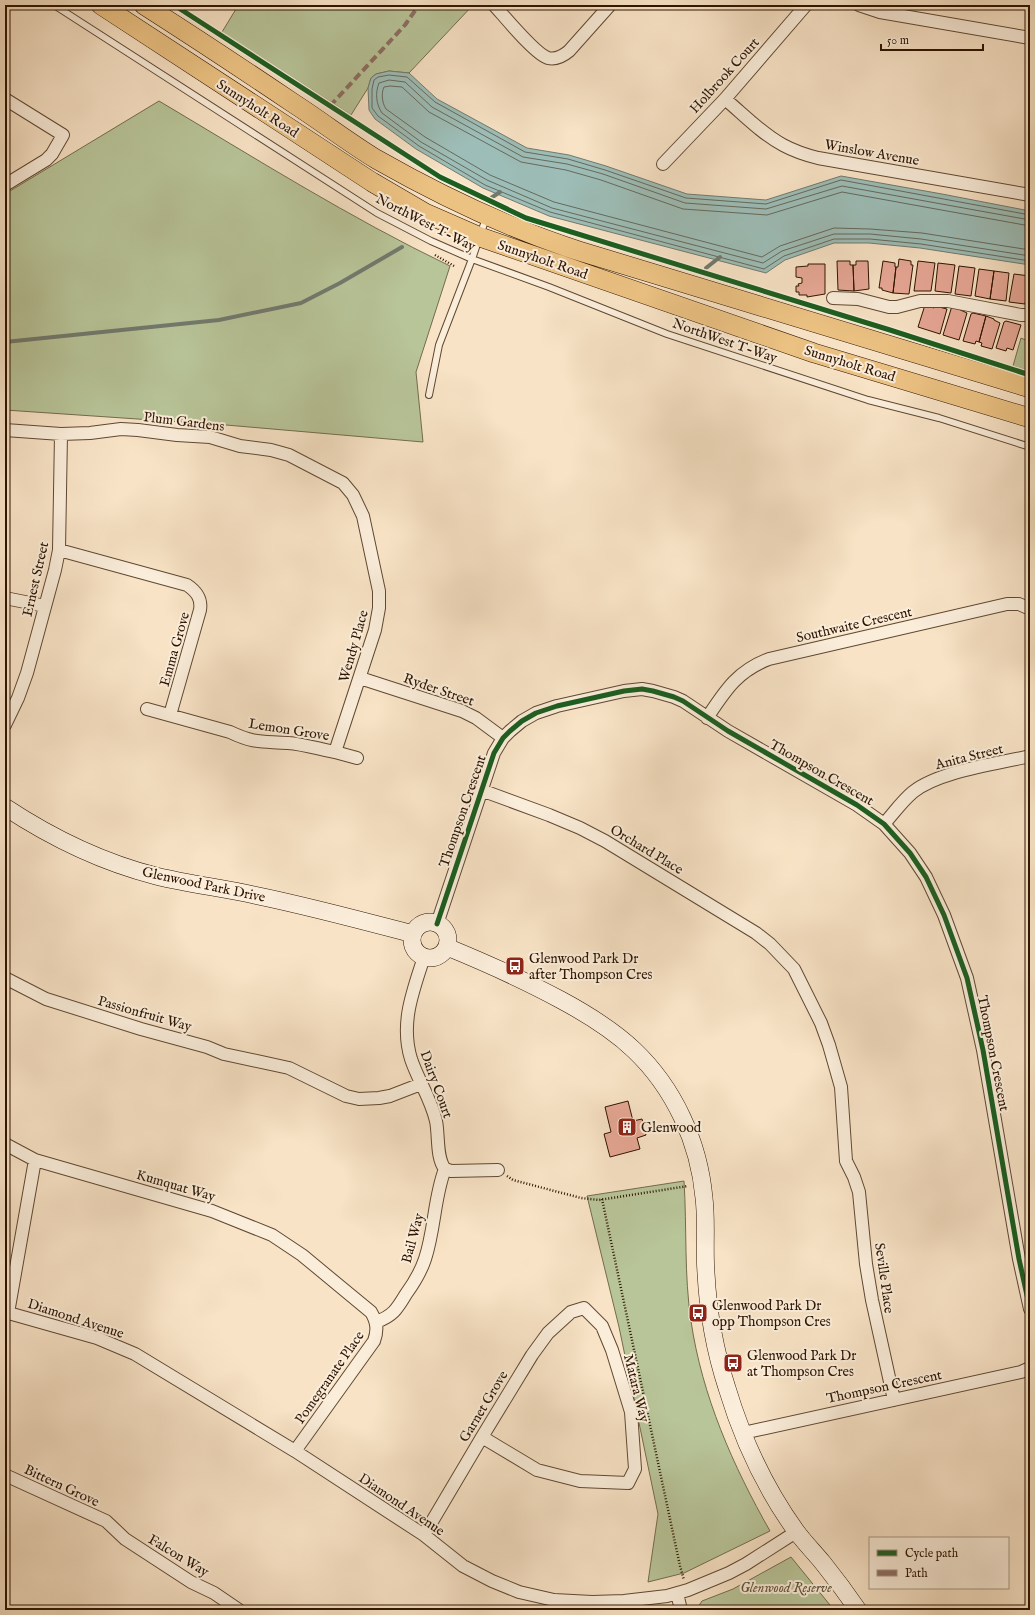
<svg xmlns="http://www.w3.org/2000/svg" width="1035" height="1615" viewBox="0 0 1035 1615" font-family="'IM FELL English',serif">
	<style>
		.green { fill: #b8c599; stroke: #736c4c }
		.water { fill: #9dbeb8; stroke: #717a6e }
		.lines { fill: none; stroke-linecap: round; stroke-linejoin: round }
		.shore { stroke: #66695c; stroke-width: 1 }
		.stream { stroke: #717a6e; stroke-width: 4 }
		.building { fill: #e7a896; stroke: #2e1400 }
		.lane-casing { stroke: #604832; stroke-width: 8 }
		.street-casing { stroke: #604832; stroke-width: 14 }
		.secondary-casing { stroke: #2e1400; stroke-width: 18 }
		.primary-casing { stroke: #2e1400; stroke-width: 20 }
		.path { stroke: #2e1400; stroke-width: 2.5; stroke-dasharray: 1 2; stroke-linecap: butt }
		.lane { stroke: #faedda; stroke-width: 6 }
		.street { stroke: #faedda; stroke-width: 12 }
		.secondary { stroke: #faedda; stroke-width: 17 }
		.primary { stroke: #ecc283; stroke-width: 19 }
		.quiet { stroke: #8d6e63; stroke-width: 4; stroke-dasharray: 8 4; stroke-linecap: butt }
		.cycleway-casing { stroke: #faedda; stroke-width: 8 }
		.cycleway { stroke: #1b5e20; stroke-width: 5 }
		.labels { text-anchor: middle; stroke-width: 4; stroke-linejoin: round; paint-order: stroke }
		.street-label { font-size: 14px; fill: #2e1400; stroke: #faedda }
		.poi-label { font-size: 14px; fill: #2e1400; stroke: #faedda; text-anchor: start }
		.park-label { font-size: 14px; font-style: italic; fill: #5e5236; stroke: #faedda }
	</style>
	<rect width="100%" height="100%" fill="#f8e3c6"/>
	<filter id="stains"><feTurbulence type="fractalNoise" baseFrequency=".005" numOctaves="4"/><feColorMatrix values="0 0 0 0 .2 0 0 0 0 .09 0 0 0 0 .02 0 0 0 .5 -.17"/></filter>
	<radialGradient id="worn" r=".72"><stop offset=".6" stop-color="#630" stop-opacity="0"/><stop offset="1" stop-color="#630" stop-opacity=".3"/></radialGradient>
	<path class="green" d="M235 5H473L409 73 389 71 376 74 371 78 368 88 351 115 222 32 236 9Z
		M159 101C255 158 350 218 450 266L416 372 423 442 226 425 5 410V194Z
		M1021 338 1030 342V371L1013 366Z
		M684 1181C687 1228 684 1275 691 1321 702 1396 733 1466 770 1531L684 1573 648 1582 658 1514 619 1327 587 1196Z
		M791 1557 834 1610H698V1607L702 1601 733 1589Z"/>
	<path class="water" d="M389 71 409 73 437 99 527 148 569 155 606 166 687 194 766 200 841 176 942 194 1030 211V265L920 248 869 243H834L785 260 766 273 549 216 483 188 416 149 375 119 369 110 368 88 371 78 376 74Z"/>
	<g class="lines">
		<path class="shore" d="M1030 215 841 180 766 204 686 198 605 170 568 159 525 152 435 102 407 77 389 75 378 77 374 80 372 89V108L378 116 419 146 485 185 550 212 764 269 784 256 834 239H870L921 244 1030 261
			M1030 220 842 186 766 209 685 203 603 174 567 164 523 157 432 107 405 82 389 80 379 83C375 93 376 104 382 113L421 142 487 180 552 208 763 263 782 251 834 234H870L921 239 1030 256
			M1030 226 842 192 767 215 683 209 601 180 566 170 521 162 429 112 402 87 390 86 384 87C381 93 382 103 386 109L425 137 490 175 554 202 762 257 780 246 834 228 870 229 922 233 1030 250"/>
		<path class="stream" d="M491 198 500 192
			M706 268 720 257
			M5 342 219 320 301 303 340 283 402 247"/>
	</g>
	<path class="building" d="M899 259 911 261V265H913L909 294H908L893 293 896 267H898Z
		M837 261H850V265H853L854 291 838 290Z
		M856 261H868L869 289 854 291 853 265H856Z
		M883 261 895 263V267H896L893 293 882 290V288H879Z
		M918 261 935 263 931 291H914Z
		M938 263 955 265 951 293 935 291Z
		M808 264H825V294L807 297V295H799V292H796V286H799L798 284 802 283V278L796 277V267L808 266Z
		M959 266 975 268 971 296 955 294Z
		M979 269 994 271 990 299 975 296Z
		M994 271 1009 273 1006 301 990 299Z
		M1014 274 1030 276 1025 304 1009 302Z
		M925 305 934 308 935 306 947 309 940 334 918 327Z
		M952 306 967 313 959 340 943 335Z
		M973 313 986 316 979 342 976 341 975 344 963 341 971 314Z
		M986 316 994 319V320L1000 323 992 349 981 346 982 343 979 342Z
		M1006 321 1021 325 1013 350 1007 348 1006 351 996 348 1004 322Z
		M628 1101 633 1121 642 1119 646 1135 637 1138 640 1149 610 1157 604 1134 611 1132 605 1107Z"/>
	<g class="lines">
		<defs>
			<path id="lane" d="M54 5 377 213 431 241 472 259 549 287 667 334 868 400 939 418 1030 447
				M429 395 439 345 472 259 486 218"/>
			<path id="street" d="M494 5C505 17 535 54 548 58 556 60 563 56 569 51L610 5
				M859 5 880 12 1030 38
				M5 99 63 135 52 154 46 160 5 185
				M725 99C743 114 762 134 783 145 794 151 806 155 818 158L1030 195
				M663 164 725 99 806 5
				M833 298 858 299 889 307H897L920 301H948L1021 315H1030
				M5 430 61 434 90 433 121 429 138 430 177 435 210 437 240 446 271 450 289 455 343 483 353 495 363 516 379 591V608L375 630 335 752 357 758
				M59 550 187 585C196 591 202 598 200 610L170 715
				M5 598 45 606
				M360 678 462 711 476 718 503 738
				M147 709 230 732C255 744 263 741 288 743 303 744 319 749 335 752
				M707 718C725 691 737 671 769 659L1007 604H1019L1030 609
				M5 725 18 698 27 673 55 570 59 550 61 434
				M481 790 549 815 580 828 605 841 756 933 770 944 794 969 821 1023 829 1045 841 1087 846 1161 854 1177 859 1192 866 1264 872 1300 894 1400
				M884 824C893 814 902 801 913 792 940 771 996 764 1030 756
				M437 924 494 753 503 738 510 731 522 721 536 713 557 706 624 691 642 689 653 691 674 697 683 701 728 731 857 805 884 824 910 853 926 877 944 915 967 978 983 1050 1019 1259 1030 1309
				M424 957C413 991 400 1023 411 1059 418 1080 431 1099 436 1121 439 1135 436 1158 445 1169L451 1171 498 1170
				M5 978 46 999 141 1029 207 1047 224 1054 289 1068 346 1096 359 1099 379 1098 390 1096 421 1084
				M5 1144 35 1160 212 1211 272 1235 302 1255 371 1312C377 1322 378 1330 374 1341L295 1451
				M5 1312 97 1338 135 1354 295 1451 424 1535 463 1566 492 1581 519 1592 554 1600 592 1602 624 1601 667 1596 688 1590 729 1573 746 1564 796 1532
				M8 1313 35 1160
				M376 1322C393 1316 397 1309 406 1294 414 1283 421 1271 425 1259 435 1229 434 1197 445 1169
				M743 1433 1021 1372 1030 1368
				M5 1475 106 1521 125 1539 191 1582 214 1593 239 1610
				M424 1535 482 1437 532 1355 548 1333 571 1312 584 1308 602 1326 612 1350 631 1412 635 1469 628 1483 580 1481 537 1470 482 1437
				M677 1593 681 1610"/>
			<path id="secondary" d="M5 807C52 838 101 862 156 876 188 884 222 888 254 895 308 906 360 920 413 934
				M412 940a18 18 0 1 1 36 0a18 18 0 1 1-36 0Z
				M447 947C486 963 524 980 561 1000 587 1014 612 1029 634 1050 674 1088 699 1142 704 1198 707 1222 704 1248 706 1273 708 1312 715 1351 727 1388 742 1438 765 1488 796 1531 804 1542 814 1552 823 1563 835 1578 847 1594 858 1610"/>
			<path id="primary" d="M101 5 372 182 425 213 480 237 814 353 1030 418
				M144 5C194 37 244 70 293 103 321 121 348 142 376 159 441 196 508 228 579 251L1030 388"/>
		</defs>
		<use href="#lane" class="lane-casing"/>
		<use href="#street" class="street-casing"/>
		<use href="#secondary" class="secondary-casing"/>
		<use href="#primary" class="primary-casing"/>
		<path class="path" d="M435 255 454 266
			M507 1176 513 1180 581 1198 599 1200 688 1186
			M602 1199 680 1566 684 1580"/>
		<use href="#lane" class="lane"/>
		<use href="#street" class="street"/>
		<use href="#secondary" class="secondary"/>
		<use href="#primary" class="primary"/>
		<path class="quiet" d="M330 106 405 25 419 5"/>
		<defs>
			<path id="cycleway" d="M174 5 440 177 526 218 890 330 1030 375
				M437 924 494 753 503 738 510 731 522 721 536 713 557 706 624 691 642 689 653 691 674 697 683 701 728 731 857 805 884 824 910 853 926 877 944 915 967 978 983 1050 1019 1259 1030 1309"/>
		</defs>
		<use href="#cycleway" class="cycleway-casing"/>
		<use href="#cycleway" class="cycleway"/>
	</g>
	<defs>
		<symbol id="bus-square" viewBox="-11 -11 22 22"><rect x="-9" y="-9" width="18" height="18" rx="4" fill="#8f2418" stroke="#faedda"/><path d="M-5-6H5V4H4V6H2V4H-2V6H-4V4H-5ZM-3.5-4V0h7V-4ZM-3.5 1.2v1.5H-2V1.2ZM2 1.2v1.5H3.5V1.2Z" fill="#fff"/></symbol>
		<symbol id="building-square" viewBox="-11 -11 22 22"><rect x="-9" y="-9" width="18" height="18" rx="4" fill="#8f2418" stroke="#faedda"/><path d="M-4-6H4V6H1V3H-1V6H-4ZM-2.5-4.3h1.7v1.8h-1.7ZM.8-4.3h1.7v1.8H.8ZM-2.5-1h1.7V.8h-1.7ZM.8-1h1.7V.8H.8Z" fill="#fff"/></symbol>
	</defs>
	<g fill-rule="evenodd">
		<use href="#bus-square" x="504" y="955" width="22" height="22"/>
		<use href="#building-square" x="616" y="1116" width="22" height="22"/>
		<use href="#bus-square" x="687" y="1302" width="22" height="22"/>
		<use href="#bus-square" x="722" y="1352" width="22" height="22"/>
	</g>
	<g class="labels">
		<g class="street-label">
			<text transform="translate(724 75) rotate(-48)" y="5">Holbrook Court</text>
			<text transform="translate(258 108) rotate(33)" y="5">Sunnyholt Road</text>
			<text transform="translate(872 152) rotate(10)" y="5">Winslow Avenue</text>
			<text transform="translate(426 222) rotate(27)" y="5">NorthWest T-Way</text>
			<text transform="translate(543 259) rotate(19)" y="5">Sunnyholt Road</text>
			<text transform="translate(725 340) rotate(19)" y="5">NorthWest T-Way</text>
			<text transform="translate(850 363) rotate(17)" y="5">Sunnyholt Road</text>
			<text transform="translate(184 421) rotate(7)" y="5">Plum Gardens</text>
			<text transform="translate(35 579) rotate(-77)" y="5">Ernest Street</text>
			<text transform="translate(854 624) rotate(-13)" y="5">Southwaite Crescent</text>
			<text transform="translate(353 646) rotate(-74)" y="5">Wendy Place</text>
			<text transform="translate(174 649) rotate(-74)" y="5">Emma Grove</text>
			<text transform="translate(439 689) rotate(19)" y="5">Ryder Street</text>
			<text transform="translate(289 729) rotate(9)" y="5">Lemon Grove</text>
			<text transform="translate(969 756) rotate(-14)" y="5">Anita Street</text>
			<text transform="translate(822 772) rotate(30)" y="5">Thompson Crescent</text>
			<text transform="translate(462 811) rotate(-71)" y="5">Thompson Crescent</text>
			<text transform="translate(647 849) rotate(31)" y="5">Orchard Place</text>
			<text transform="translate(204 884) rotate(12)" y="5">Glenwood Park Drive</text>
			<text transform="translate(145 1013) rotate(16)" y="5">Passionfruit Way</text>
			<text transform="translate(994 1053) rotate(79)" y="5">Thompson Crescent</text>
			<text transform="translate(437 1084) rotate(70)" y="5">Dairy Court</text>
			<text transform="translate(176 1185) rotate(16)" y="5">Kumquat Way</text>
			<text transform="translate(412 1238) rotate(-75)" y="5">Bail Way</text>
			<text transform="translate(885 1278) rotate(82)" y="5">Seville Place</text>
			<text transform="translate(76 1318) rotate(18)" y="5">Diamond Avenue</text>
			<text transform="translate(329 1377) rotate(-55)" y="5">Pomegranate Place</text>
			<text transform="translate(884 1386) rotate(-12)" y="5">Thompson Crescent</text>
			<text transform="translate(637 1388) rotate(76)" y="5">Matara Way</text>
			<text transform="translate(483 1406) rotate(-59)" y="5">Garnet Grove</text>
			<text transform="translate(62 1485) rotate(25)" y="5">Bittern Grove</text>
			<text transform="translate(402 1504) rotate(34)" y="5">Diamond Avenue</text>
			<text transform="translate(179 1555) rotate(31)" y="5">Falcon Way</text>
		</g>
		<g class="poi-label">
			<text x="529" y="963">Glenwood Park Dr<tspan x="529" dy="16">after Thompson Cres</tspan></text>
			<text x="641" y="1132">Glenwood</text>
			<text x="712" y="1310">Glenwood Park Dr<tspan x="712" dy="16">opp Thompson Cres</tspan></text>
			<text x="747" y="1360">Glenwood Park Dr<tspan x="747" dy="16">at Thompson Cres</tspan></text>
		</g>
		<g class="park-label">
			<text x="786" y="1592">Glenwood Reserve</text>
		</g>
	</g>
	<rect width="1035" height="1615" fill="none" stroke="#f8e3c6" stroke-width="20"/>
	<rect x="6" y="6" width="1023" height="1603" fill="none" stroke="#2e1400" stroke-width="2"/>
	<rect x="10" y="10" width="1015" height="1595" fill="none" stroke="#2e1400"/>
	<rect x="869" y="1537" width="140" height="52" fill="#faedda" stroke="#a89683"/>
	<rect x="877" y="1550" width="20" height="6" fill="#1b5e20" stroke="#a89683"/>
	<text x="905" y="1557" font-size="12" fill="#2e1400">Cycle path</text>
	<rect x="877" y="1570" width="20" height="6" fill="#8d6e63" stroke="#a89683"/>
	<text x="905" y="1577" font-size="12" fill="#2e1400">Path</text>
	<path d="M881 44v6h102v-6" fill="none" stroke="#2e1400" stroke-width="2"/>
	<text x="887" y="44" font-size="12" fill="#2e1400" stroke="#faedda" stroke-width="3" paint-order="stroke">50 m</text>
	<rect width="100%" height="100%" filter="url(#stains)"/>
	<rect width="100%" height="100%" fill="url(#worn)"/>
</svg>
